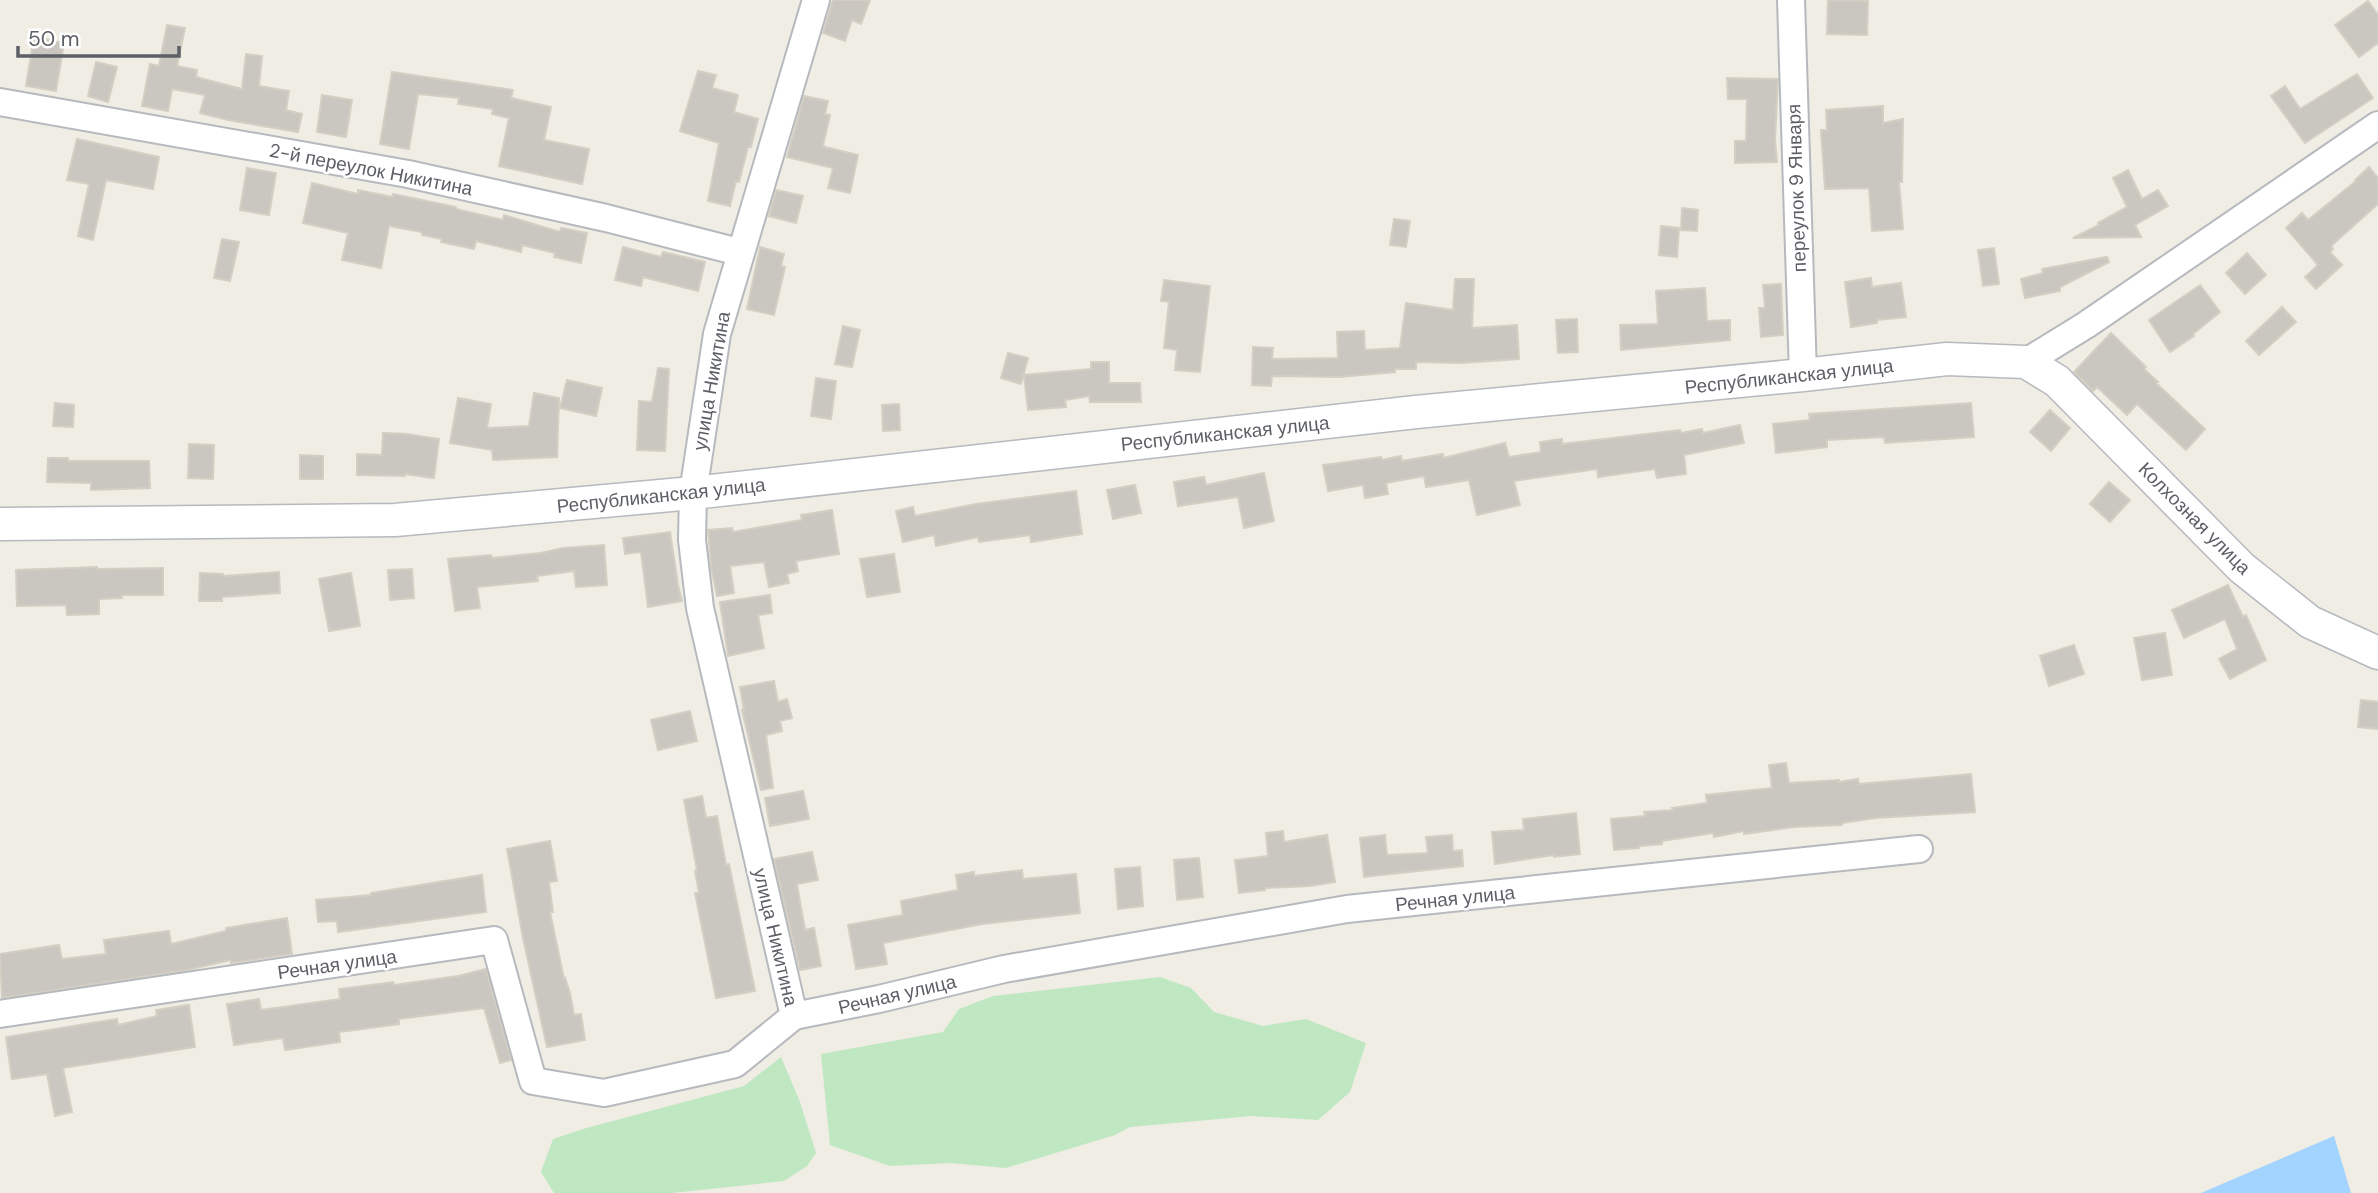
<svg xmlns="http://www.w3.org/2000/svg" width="2378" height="1193" viewBox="0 0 2378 1193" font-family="'DM Sans',sans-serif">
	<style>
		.green { fill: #bfe7c1 }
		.water { fill: #a3d3ff }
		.building { fill: #cac7c1; stroke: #d4cfc2; stroke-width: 2 }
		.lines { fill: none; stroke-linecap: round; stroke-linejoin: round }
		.minor-casing { stroke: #b6b9be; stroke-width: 30 }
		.tertiary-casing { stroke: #b6b9be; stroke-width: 35 }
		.minor { stroke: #fff; stroke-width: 26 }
		.tertiary { stroke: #fff; stroke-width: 32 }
		.labels { text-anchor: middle; stroke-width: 5; stroke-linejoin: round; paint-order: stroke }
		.street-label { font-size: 19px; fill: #5c5f65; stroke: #fff }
	</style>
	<rect width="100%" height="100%" fill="#efede4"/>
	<path class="green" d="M1160 977 1191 988 1214 1012 1263 1026 1306 1019 1366 1043 1350 1092 1318 1120 1252 1116 1130 1127 1115 1135 1006 1168 950 1163 890 1166 830 1145 821 1054 943 1032 959 1009 993 996Z
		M781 1057 800 1102 816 1153 807 1166 784 1181 672 1193H554L541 1172 553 1139 583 1129 744 1086Z"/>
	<path class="water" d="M2334 1136 2351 1193H2201Z"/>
	<path class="building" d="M833 0H870L861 24 852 20 845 41 823 33Z
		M1828 0 1868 1 1867 35 1827 34Z
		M2368 1 2378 15V43L2359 57 2335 25Z
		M167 25 185 28 177 66 197 70 196 77 242 89 246 54 262 56 259 86 289 91 286 110 302 114 298 132 228 120 200 113 205 95 172 89 168 111 142 106 150 64 159 66Z
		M34 37 64 43 56 91 26 86Z
		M96 62 117 67 108 102 88 96Z
		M698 71 716 75 712 88 738 95 734 112 758 119 751 147H748L739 182 736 181 730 206 708 201 719 143 680 131Z
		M392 72 513 90 511 98 551 107 544 140 589 149 582 184 499 166 509 118 492 114 493 109 458 104 459 98 418 94 409 149 380 144Z
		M2357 74 2373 98 2305 143 2271 96 2285 86 2300 109Z
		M1727 78 1778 79 1775 140 1777 162 1735 163V141H1746L1747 99H1728Z
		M322 95 352 100 346 137 317 132Z
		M804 96 828 101 825 114 830 115 823 145 825 147 858 155 850 193 828 188 833 168 787 157Z
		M1883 106V123L1903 119 1902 182H1899L1903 229 1872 231 1869 188 1825 189 1821 130H1827L1826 110Z
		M77 139 159 157 153 189 106 180 93 240 78 236 89 184 67 180Z
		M2369 167 2378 178V204L2331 246 2333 249 2330 252 2342 265 2316 289 2305 277 2318 265 2286 228 2302 213 2308 220 2356 181 2355 180Z
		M247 168 276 173 269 215 240 210Z
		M2128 170 2142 199 2158 190 2168 206 2135 225 2141 237 2073 238 2099 225 2098 223 2127 207 2113 178Z
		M312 183 358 194V190L392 197 393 194 456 207V209L503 220 504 215 560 232 561 228 587 233 581 263 554 257 555 253 522 245 521 252 476 241 474 249 441 242 442 239 422 235V232L389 226 381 268 342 260 348 233 303 223Z
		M776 190 803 196 796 223 769 216Z
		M1682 208 1698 210 1697 231 1681 230Z
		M1394 219 1410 221 1406 247 1390 245Z
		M1661 226 1679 228 1677 257 1659 255Z
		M222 239 239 242 230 281 214 278Z
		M623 247 661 257 663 252 705 262 698 291 643 277 641 286 615 280Z
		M760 247 784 254 781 266 785 267 774 315 747 309Z
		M1994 248 1999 284 1983 286 1978 250Z
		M2247 253 2266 275 2245 294 2226 273Z
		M2107 257 2109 262 2060 287V291L2025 298 2021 279 2043 273 2042 269Z
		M1871 278 1872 287 1901 283 1906 317 1877 320V323L1851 327 1845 282Z
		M1455 279H1474L1472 328 1517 325 1519 359 1461 363 1416 362V369H1395V372L1339 377 1272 376 1271 386 1252 385 1253 347 1273 348 1272 359 1338 358 1337 332 1364 331 1365 350 1400 348 1406 303 1453 310Z
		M1164 280 1210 286 1200 372 1175 370 1177 350 1164 348 1169 302 1161 301Z
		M1781 284 1783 335 1761 337 1759 308H1765L1763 285Z
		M2200 285 2220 312 2193 334 2194 336 2170 352 2149 320Z
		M1705 288 1707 321 1730 320V340L1621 350 1620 325 1658 324 1656 291Z
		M2282 307 2296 322 2259 355 2246 341Z
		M1577 319 1578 352 1558 353 1556 320Z
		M843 326 860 330 852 367 835 364Z
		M2111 333 2146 367 2144 369 2158 382 2156 383 2205 429 2186 450 2137 404 2127 415 2097 387 2093 391 2074 372Z
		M1008 353 1028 358 1021 384 1001 378Z
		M1091 362H1109V383H1140L1141 402H1090L1089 396 1065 400 1066 407 1028 410 1024 375 1091 369Z
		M658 368 669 369 665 451 637 450 639 401 652 402Z
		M816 378 836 381 831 419 811 416Z
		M567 380 602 388 596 416 560 408Z
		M534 393 559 398 557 457 493 460 492 450 450 443 458 398 491 404 487 428 529 426Z
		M55 403 74 405 73 427 53 426Z
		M1971 403 1974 437 1885 443 1884 437 1827 440V447L1776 453 1773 424 1810 420 1809 414Z
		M899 404 900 430 883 431 882 405Z
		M2050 410 2070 428 2051 451 2030 432Z
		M1740 425 1744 443 1684 455 1686 474 1657 478 1655 469 1598 477 1597 469 1514 481 1520 505 1477 515 1469 480 1426 487 1424 476 1386 483 1388 494 1365 498 1363 485 1328 491 1323 465 1381 457 1382 460 1401 456 1402 461 1443 454V458L1505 443 1509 457 1541 452 1540 442 1562 439V444L1680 430 1681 433 1702 429 1703 433Z
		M383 433 407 434 439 439 434 478 405 474V476L357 475V454L382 455Z
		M189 444 214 445 213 479 188 478Z
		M300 455 323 456V479H300Z
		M48 458H68V461H149L150 488 91 490V483L47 482Z
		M1264 473 1274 521 1244 528 1238 497 1178 506 1174 482 1204 477 1206 485Z
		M2109 482 2130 500 2110 522 2090 504Z
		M1135 485 1141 513 1113 519 1107 490Z
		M1076 491 1082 534 1031 542 1030 535 979 542 978 537 936 546 934 535 903 542 896 511 913 507 915 516 976 504Z
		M832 510 839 554 796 561 798 571 787 574 789 583 769 587 764 562 730 566 734 593 717 596 711 567 708 530 732 528 733 532 802 520 801 515Z
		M670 532 678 585 682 601 648 607 641 552 625 554 623 538Z
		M604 545 607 585 576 587 574 571 537 576 538 581 477 587 480 608 455 611 448 559 491 555 492 558 541 553 563 548Z
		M894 554 900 592 867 597 860 559Z
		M97 567V569L163 568V595H121L122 598 99 599V614L67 615 66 605 17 606 16 570Z
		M412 569 414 598 390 600 388 570Z
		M279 572 280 593 222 597V601H199L200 573 223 574V576Z
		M351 573 360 626 329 631 319 579Z
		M2228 585 2243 617 2246 615 2266 660 2230 679 2219 659 2237 649 2225 619 2184 638 2172 610Z
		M770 595 772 613 758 615 764 648 728 656 720 602Z
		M2165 633 2172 675 2142 680 2134 638Z
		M2074 645 2084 674 2049 686 2040 656Z
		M774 681 778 702 787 699 792 718 780 721 782 731 766 735 773 788 761 790 742 710H744L740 687Z
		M2361 700 2378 702V729L2358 727Z
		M690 711 697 741 658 750 651 720Z
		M1786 763 1789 783 1839 780V782L1858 779 1859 784 1971 774 1975 812 1875 818 1842 823V825L1794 827 1744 834V831L1714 837 1713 833 1662 841V844L1639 846V848L1614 850 1611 819 1645 816 1644 812 1673 810 1672 808 1707 803 1706 795 1772 788 1769 765Z
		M803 791 809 819 770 826 765 798Z
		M702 796 706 818 717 816 726 865 729 864 755 991 716 998 695 893H699L695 871 697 870 684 800Z
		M1576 813 1580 854 1554 857V855L1495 864 1492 832 1524 830 1523 819Z
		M1283 831 1284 842 1327 835 1335 882 1310 886 1265 888V890L1239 893 1235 860 1268 856 1266 833Z
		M1385 835 1387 855 1428 853 1426 837 1452 835 1453 851 1462 850 1463 866 1364 877 1360 838Z
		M550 841 557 881 549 882 553 912H550L564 979 565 978 570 993 574 1015 581 1014 585 1040 547 1047 523 938 507 849Z
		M812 852 818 880 797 884 805 930 814 928 821 966 800 970 774 859Z
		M1199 858 1203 897 1177 900 1174 860Z
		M1140 867 1143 906 1118 909 1115 869Z
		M1022 870 1023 879 1076 874 1080 913 982 924 883 943 887 964 856 969 848 925 903 915 901 901 958 890 956 875 974 872V876Z
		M482 875 486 912 338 932 337 921 318 922 316 900 371 895V893Z
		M287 918 292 954 231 963V960L187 970 2 998 0 954 59 945 62 959 106 954 104 940 169 931 171 944 226 931V928Z
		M486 969 511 1060 500 1063 484 1008 399 1019V1024L339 1032 340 1042 285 1050 283 1038 234 1045 227 1004 259 999 261 1010 340 999 339 989 393 982 394 985 458 976Z
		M189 1005 195 1047 63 1068 72 1112 55 1116 47 1074 12 1079 6 1037 117 1019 118 1025 157 1016 156 1010Z"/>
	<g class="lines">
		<defs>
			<path id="minor" d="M1791 0 1803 375
				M0 102 408 174 606 218 739 252
				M2026 362 2086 325 2378 125
				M0 1014 494 940 533 1081 604 1093 735 1064 794 1016 879 999 1004 969 1347 909 1919 849
				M794 1016 700 608 692 540 693 493 717 334 816 0"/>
			<path id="tertiary" d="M0 524 395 520 693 493 1416 412 1803 375 1947 359 2026 362 2057 381 2242 568 2310 622 2378 653"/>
		</defs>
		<use href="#minor" class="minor-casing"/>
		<use href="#tertiary" class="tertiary-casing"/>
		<use href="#minor" class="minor"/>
		<use href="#tertiary" class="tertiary"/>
	</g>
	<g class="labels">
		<g class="street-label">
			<text transform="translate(371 169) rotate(11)" y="7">2-й переулок Никитина</text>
			<text transform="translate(1796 188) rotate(-92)" y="7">переулок 9 Января</text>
			<text transform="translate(1789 376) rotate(-6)" y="7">Республиканская улица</text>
			<text transform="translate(711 381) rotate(-80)" y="7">улица Никитина</text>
			<text transform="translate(1225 433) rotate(-6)" y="7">Республиканская улица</text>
			<text transform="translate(661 495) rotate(-6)" y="7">Республиканская улица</text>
			<text transform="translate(2195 518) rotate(45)" y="7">Колхозная улица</text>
			<text transform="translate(1455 898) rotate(-6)" y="7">Речная улица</text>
			<text transform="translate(776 937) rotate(77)" y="7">улица Никитина</text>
			<text transform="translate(337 964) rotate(-8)" y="7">Речная улица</text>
			<text transform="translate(897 994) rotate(-13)" y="7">Речная улица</text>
		</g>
	</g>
	<path d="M18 46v10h161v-10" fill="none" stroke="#5c5f65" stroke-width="3.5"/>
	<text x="28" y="46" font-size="21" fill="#5c5f65" stroke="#ffffff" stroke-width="5" paint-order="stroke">50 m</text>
</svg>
